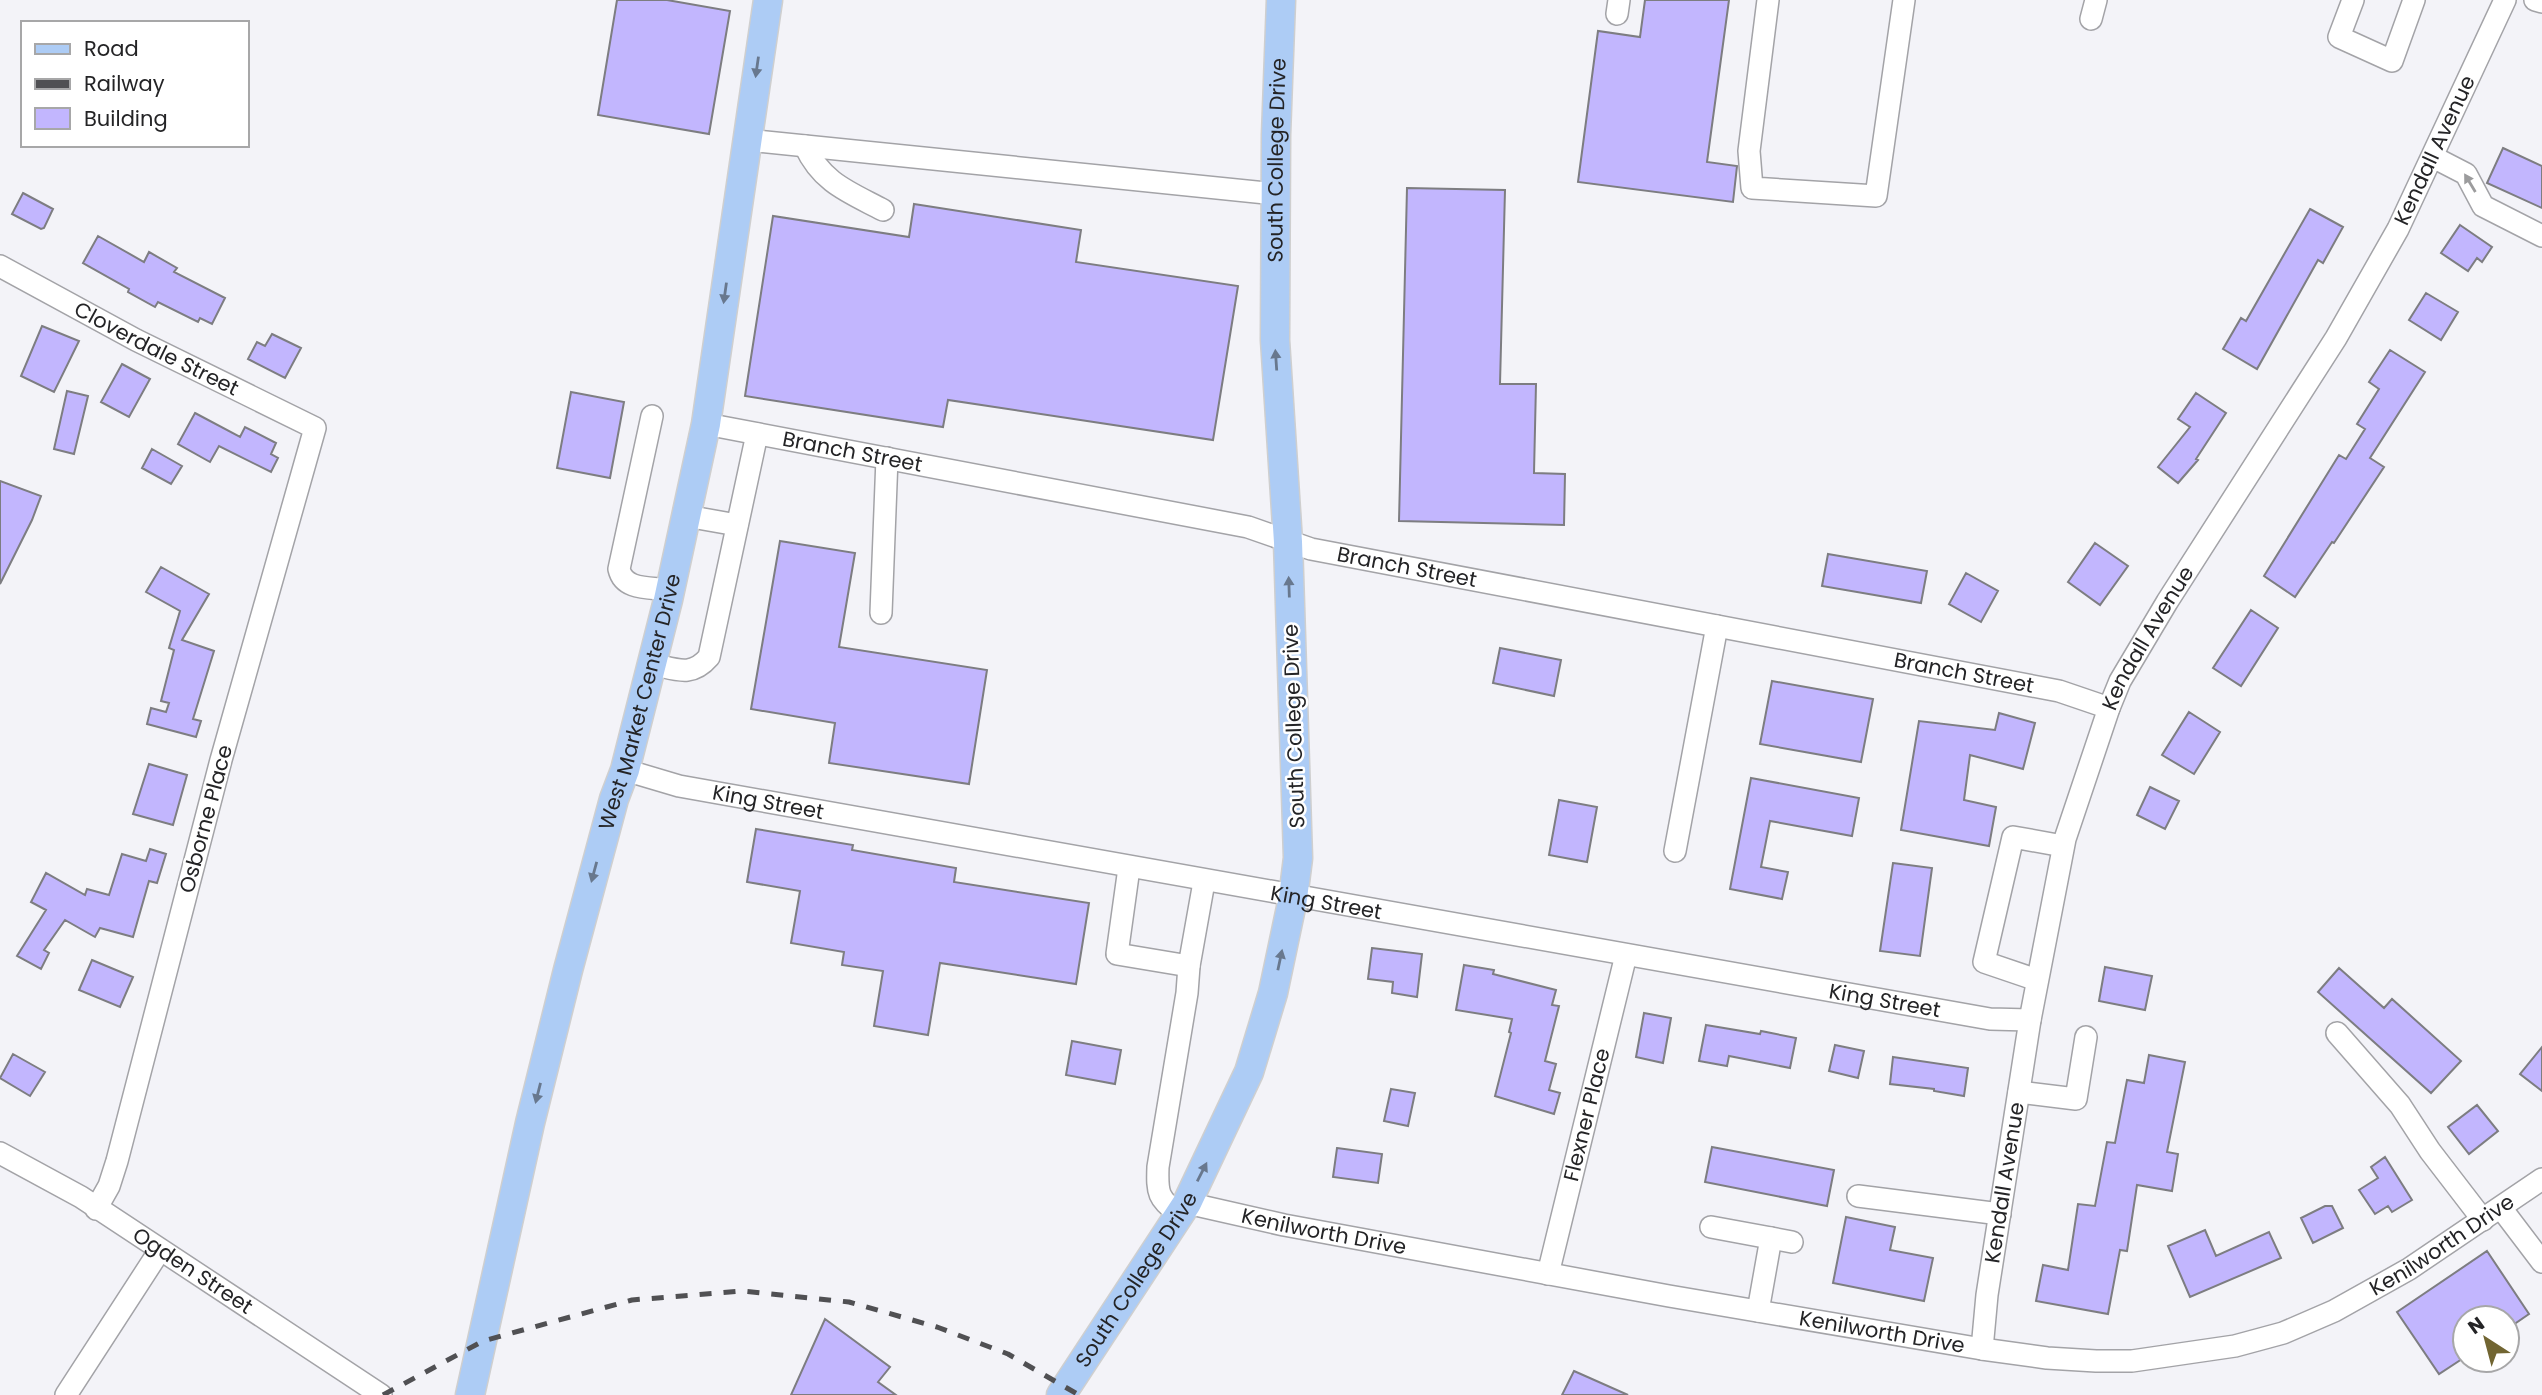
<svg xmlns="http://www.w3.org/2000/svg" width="2542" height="1395" viewBox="0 0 2542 1395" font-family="Poppins,sans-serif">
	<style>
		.building { fill: #c2b6fe; stroke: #7d7d81; stroke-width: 2 }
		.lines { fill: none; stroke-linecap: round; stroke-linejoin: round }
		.minor-casing { stroke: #a3a3a7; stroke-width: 24 }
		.major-casing { stroke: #cfcfcf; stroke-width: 31 }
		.minor { stroke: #fff; stroke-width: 21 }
		.major { stroke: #adccf5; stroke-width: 28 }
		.rail { stroke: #505053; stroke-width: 5; stroke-dasharray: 12 12; stroke-linecap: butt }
		.oneway { fill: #68788e }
		.oneway2 { fill: #9c9c9d }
		.labels { text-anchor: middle; stroke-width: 5; stroke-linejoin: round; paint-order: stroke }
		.street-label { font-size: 21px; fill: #242426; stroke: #fff }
	</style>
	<rect width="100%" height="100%" fill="#f3f3f8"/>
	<path class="building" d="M617 0H667L730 11 709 134 598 115Z
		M1645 0H1729L1707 162 1737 166 1733 202 1578 182 1598 31 1640 37Z
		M2503 148 2542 166V208L2487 183Z
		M1407 188 1505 190 1500 384H1536L1534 473 1565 474 1564 525 1399 521Z
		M23 193 53 209 44 228 41 229 12 214Z
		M914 204 1081 230 1076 262 1238 286 1213 440 948 400 943 427 745 396 773 216 909 237Z
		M2310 209 2343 227 2323 263 2318 260 2257 369 2223 349 2241 318 2246 321Z
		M2460 225 2492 247 2482 262 2477 258 2468 271 2441 253Z
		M98 236 144 262 149 252 177 268 174 272 225 298 212 324 200 318 198 322 158 302 155 307 128 292 129 289 83 263Z
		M2426 293 2458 312 2441 340 2409 320Z
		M42 326 79 341 54 392 21 376Z
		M272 334 301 348 285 378 248 359 257 342 265 346Z
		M2390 350 2425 372 2370 458 2384 467 2334 543 2332 542 2295 597 2264 576 2339 455 2346 459 2365 429 2357 424 2379 389 2369 382Z
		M122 364 150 379 129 417 101 402Z
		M67 391 88 396 74 454 54 449Z
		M571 392 624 402 610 478 557 468Z
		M2196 393 2226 413 2196 459 2198 460 2178 483 2158 467 2190 427 2178 419Z
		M195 413 240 437 245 427 276 443 271 454 278 458 271 472 219 446 210 462 178 444Z
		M152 449 182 466 171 484 142 468Z
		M0 481 41 496 32 520 0 584Z
		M780 541 855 553 839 647 987 670 969 784 829 763 835 723 751 709Z
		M2095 543 2128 566 2100 605 2068 582Z
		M1828 554 1927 571 1921 603 1822 586Z
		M161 567 209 594 182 640 214 651 193 719 201 721 196 737 147 724 151 708 166 712 169 703 161 701 174 650 169 648 180 611 146 592Z
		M1966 573 1998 591 1981 622 1949 604Z
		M2251 610 2278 628 2241 686 2213 668Z
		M1500 648 1561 660 1554 696 1493 683Z
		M1772 681 1873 699 1861 762 1760 744Z
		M2189 712 2220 732 2194 774 2162 755Z
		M1999 713 2035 723 2023 769 1970 755 1964 800 1996 807 1989 846 1901 830 1919 721 1995 730Z
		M149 764 187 775 173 825 133 814Z
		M1751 778 1859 798 1852 836 1770 821 1761 867 1788 872 1782 899 1730 889Z
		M2150 787 2179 801 2165 829 2137 815Z
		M1559 800 1597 807 1587 862 1549 855Z
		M756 829 853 845 852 850 956 868 954 882 1089 903 1076 984 940 963 928 1035 874 1026 883 971 842 965 844 952 791 943 800 891 747 882Z
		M150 849 166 854 157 883 149 881 133 937 100 928 95 937 65 920 44 950 49 953 41 969 17 956 46 910 31 902 46 873 85 895 87 889 109 895 122 854 146 861Z
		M1893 863 1932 868 1920 956 1880 951Z
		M1372 948 1422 954 1417 997 1392 993 1393 982 1368 979Z
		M92 960 133 977 120 1007 79 990Z
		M1464 965 1494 970 1493 974 1556 990 1552 1005 1559 1006 1545 1061 1556 1064 1549 1090 1560 1093 1554 1114 1495 1096 1511 1033 1509 1032 1512 1019 1456 1010Z
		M2105 967 2152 976 2145 1010 2099 1001Z
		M2339 968 2384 1008 2392 999 2461 1061 2431 1093 2318 992Z
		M1644 1013 1671 1018 1663 1063 1636 1057Z
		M1706 1025 1760 1034 1761 1031 1796 1038 1790 1068 1729 1056 1727 1066 1699 1061Z
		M1072 1041 1121 1050 1115 1084 1066 1075Z
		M1835 1045 1864 1051 1858 1078 1829 1071Z
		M2542 1047V1091L2520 1074Z
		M13 1054 45 1072 30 1096 0 1078Z
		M2149 1055 2185 1062 2167 1152 2178 1154 2172 1191 2137 1185 2127 1251 2120 1250 2108 1314 2036 1301 2043 1265 2068 1270 2078 1204 2095 1206 2107 1142 2115 1143 2127 1080 2144 1083Z
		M1893 1057 1968 1068 1964 1096 1934 1091V1089L1890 1084Z
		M1391 1089 1415 1093 1408 1126 1384 1121Z
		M2477 1105 2498 1131 2469 1154 2448 1127Z
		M1712 1147 1834 1170 1827 1206 1705 1182Z
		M1337 1148 1382 1154 1378 1183 1333 1177Z
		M2385 1157 2412 1200 2392 1212 2388 1206 2375 1214 2359 1190 2378 1178 2371 1167Z
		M2325 1206H2332L2343 1228 2313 1243 2301 1218Z
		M1846 1217 1895 1227 1890 1250 1933 1258 1924 1301 1833 1283Z
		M2205 1230 2216 1256 2269 1232 2281 1258 2190 1297 2168 1246Z
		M2487 1251 2529 1314 2507 1329V1318H2465V1357L2439 1374 2397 1312Z
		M825 1319 890 1367 878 1382 896 1395H791Z
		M1574 1371 1628 1395H1562Z"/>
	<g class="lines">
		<defs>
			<g id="minor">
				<path d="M1768 0 1749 151 1752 188 1876 196 1904 0"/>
				<path d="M2353 0 2339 37 2392 61 2414 0"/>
				<path d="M2535 0 2542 2"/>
				<path d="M1617 14 1619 0"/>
				<path d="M2091 19 2096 0"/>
				<path d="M747 140 1276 194"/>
				<path d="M805 146C822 183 849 192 883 210"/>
				<path d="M2433 157 2466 174 2483 206 2542 236"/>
				<path id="s1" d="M0 266 136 340 315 428 221 760 117 1161 109 1186 96 1209"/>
				<path d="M652 416 619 569C624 591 650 587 670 590"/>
				<path id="s2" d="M706 424 1248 527 1311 549 2059 691 2109 708"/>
				<path d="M686 516 737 525"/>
				<path d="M881 613 887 458"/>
				<path d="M652 664C676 669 691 678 709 657L757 434"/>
				<path id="s3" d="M625 770 679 786C1115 866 1552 943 1990 1019L2030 1020"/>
				<path d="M1675 851 1717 626"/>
				<path d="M1129 868 1117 954 1189 966 1204 882"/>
				<path d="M2037 980 1984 962 2013 837 2063 846"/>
				<path d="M2337 1033 2400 1105 2430 1151 2483 1220"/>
				<path d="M2019 1092 2076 1099 2086 1037"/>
				<path id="s4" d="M0 1153 81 1197 381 1395"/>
				<path d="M1858 1196 2000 1214"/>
				<path id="s5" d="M1187 1203 1284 1225 1669 1296 1982 1349 2047 1358 2096 1361H2132L2235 1346 2283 1333 2334 1311 2409 1269 2542 1179"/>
				<path d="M2501 1208 2542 1262"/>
				<path d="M1179 1214C1158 1199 1157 1193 1158 1167L1187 993 1189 966"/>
				<path d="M1711 1227 1792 1242"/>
				<path id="s6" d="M1548 1274 1626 955"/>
				<path d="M1758 1311 1771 1238"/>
				<path id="s7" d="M1982 1349 1987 1295 2030 1020 2065 839 2109 708 2120 681 2167 602 2336 338 2398 229 2505 0"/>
				<path d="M66 1395 160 1250"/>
			</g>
			<g id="major">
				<path id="s8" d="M470 1395 530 1123 568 970 614 799 625 770 668 600 706 424 768 0"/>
				<path id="s9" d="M1061 1395 1187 1203 1249 1072 1273 993 1293 898 1298 858 1288 542 1275 340 1276 135 1281 0"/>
			</g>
		</defs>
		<use href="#minor" class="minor-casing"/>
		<use href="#major" class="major-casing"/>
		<use href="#minor" class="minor"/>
		<use href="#major" class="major"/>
		<path class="rail" d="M383 1395 483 1341 632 1300 742 1291 849 1302 937 1327 1008 1354 1079 1395"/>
	</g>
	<defs><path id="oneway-solid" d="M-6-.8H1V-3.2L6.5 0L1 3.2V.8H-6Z" transform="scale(1.75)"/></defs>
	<g class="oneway">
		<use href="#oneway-solid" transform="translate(757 67) rotate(98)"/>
		<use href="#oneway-solid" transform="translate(725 293) rotate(98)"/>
		<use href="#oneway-solid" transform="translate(1276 360) rotate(-94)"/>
		<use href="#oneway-solid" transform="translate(1289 587) rotate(-92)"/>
		<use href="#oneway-solid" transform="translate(594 872) rotate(105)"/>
		<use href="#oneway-solid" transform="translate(1280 960) rotate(-78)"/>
		<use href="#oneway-solid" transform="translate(538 1093) rotate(104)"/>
		<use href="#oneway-solid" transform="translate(1202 1172) rotate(-63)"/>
	</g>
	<use class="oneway2" href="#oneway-solid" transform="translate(2470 183) rotate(-121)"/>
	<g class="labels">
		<g class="street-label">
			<text dy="7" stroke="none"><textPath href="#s7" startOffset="1302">Kendall Avenue</textPath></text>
			<text dy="7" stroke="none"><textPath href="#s9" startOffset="1293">South College Drive</textPath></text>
			<text dy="7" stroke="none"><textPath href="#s1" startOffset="177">Cloverdale Street</textPath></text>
			<text dy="7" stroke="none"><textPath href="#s2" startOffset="149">Branch Street</textPath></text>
			<text dy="7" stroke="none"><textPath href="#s2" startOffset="716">Branch Street</textPath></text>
			<text dy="7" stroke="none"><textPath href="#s7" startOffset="735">Kendall Avenue</textPath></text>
			<text dy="7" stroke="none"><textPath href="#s2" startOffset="1283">Branch Street</textPath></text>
			<text dy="7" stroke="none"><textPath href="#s8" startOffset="714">West Market Center Drive</textPath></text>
			<text transform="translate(1294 726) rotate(-92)" y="7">South College Drive</text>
			<text dy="7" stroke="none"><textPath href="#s3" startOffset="147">King Street</textPath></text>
			<text transform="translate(206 819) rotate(-75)" y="7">Osborne Place</text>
			<text dy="7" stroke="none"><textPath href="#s3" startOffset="714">King Street</textPath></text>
			<text dy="7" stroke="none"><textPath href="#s3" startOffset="1281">King Street</textPath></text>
			<text dy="7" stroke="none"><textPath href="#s6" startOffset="164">Flexner Place</textPath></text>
			<text dy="7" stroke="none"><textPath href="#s7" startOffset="168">Kendall Avenue</textPath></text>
			<text dy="7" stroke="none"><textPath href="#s5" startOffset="140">Kenilworth Drive</textPath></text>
			<text dy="7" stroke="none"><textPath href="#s5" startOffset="1295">Kenilworth Drive</textPath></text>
			<text dy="7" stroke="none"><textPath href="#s4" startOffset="226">Ogden Street</textPath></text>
			<text dy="7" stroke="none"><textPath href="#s9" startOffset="138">South College Drive</textPath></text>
			<text dy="7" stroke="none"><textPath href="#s5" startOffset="707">Kenilworth Drive</textPath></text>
		</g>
	</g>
	<rect x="21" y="21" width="228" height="126" fill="#ffffff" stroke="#a7a7a8" stroke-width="2"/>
	<rect x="35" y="44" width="35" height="10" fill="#adccf5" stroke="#a7a7a8" stroke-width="2"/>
	<text x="84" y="56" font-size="21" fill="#242426">Road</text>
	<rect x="35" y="79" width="35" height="10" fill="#505053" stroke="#a7a7a8" stroke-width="2"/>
	<text x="84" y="91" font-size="21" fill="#242426">Railway</text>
	<rect x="35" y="108" width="35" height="21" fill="#c2b6fe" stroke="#a7a7a8" stroke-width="2"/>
	<text x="84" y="126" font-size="21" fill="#242426">Building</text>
	<g transform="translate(2486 1339) rotate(324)"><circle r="33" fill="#ffffff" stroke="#a7a7a8" stroke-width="2"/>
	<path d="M0-5L12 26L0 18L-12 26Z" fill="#716532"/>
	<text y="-10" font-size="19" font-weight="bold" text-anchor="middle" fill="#242426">N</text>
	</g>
</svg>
